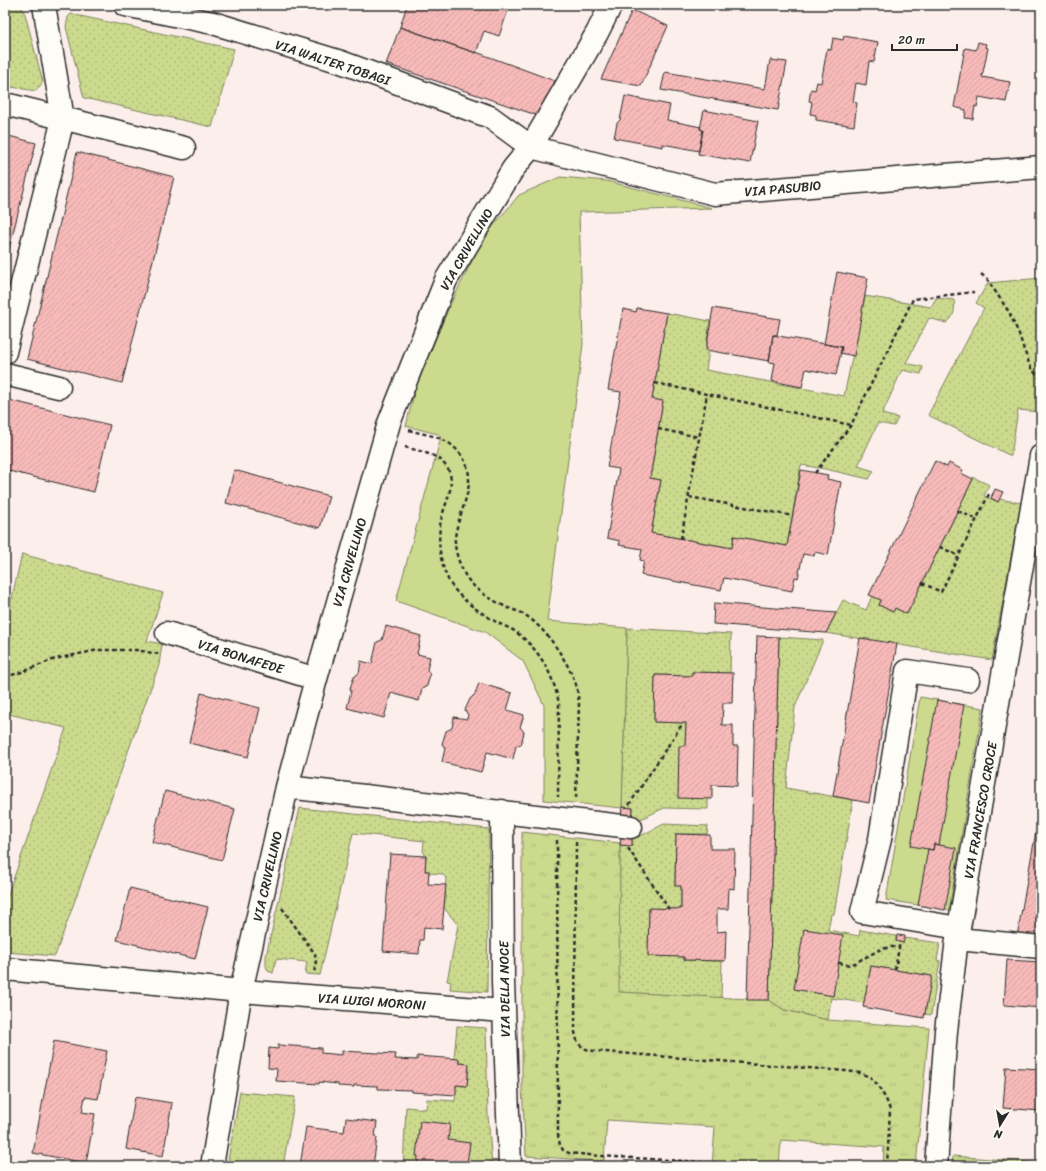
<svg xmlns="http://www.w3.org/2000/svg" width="1046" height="1171" viewBox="0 0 1046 1171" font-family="Sriracha,sans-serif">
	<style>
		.grass { fill: url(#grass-dots); stroke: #7c825c }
		.park { fill: url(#park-tufts); stroke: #7c825c }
		.garden { fill: #ccda8e; stroke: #7c825c }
		.building { fill: url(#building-hatch); stroke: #2b2b2b }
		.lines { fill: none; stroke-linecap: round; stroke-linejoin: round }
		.minor-casing { stroke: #2b2b2b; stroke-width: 25 }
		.path { stroke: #2b2b2b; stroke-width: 2.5; stroke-dasharray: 4 3; stroke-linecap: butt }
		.minor { stroke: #fdfcf7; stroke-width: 22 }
		.labels { text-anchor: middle; stroke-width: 4; stroke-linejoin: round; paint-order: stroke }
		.street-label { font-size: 13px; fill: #2b2b2b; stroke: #fdfcf7 }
	</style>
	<defs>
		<pattern id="grass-dots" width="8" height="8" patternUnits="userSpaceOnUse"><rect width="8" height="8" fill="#ccda8e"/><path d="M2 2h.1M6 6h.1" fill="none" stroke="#afbb7b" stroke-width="1.8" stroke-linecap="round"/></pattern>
		<pattern id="park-tufts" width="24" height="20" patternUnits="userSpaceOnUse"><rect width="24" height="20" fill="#ccda8e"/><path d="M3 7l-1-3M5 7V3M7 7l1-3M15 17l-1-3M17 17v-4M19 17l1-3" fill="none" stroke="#afbb7b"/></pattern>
		<pattern id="building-hatch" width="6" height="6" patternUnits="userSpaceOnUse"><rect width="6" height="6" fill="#f7bab9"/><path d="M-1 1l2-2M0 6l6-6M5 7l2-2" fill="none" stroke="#d4a09f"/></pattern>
	</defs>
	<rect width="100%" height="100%" fill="#fcefeb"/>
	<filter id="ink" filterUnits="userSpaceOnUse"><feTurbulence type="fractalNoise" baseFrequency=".025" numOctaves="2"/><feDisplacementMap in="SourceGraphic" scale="8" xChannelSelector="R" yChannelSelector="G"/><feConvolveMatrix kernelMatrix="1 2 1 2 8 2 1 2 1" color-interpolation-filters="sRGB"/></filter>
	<g filter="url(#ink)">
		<path class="grass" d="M5 5H20L25 14 43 82 36 91 5 86Z
			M71 14 234 49 212 127 84 98 66 27 68 17Z
			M1041 278V406L1039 412 1018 410 1011 456 928 415 984 308 976 303 988 283Z
			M865 296 931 307 936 298 954 300C955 309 955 317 946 323L929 318 906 363 923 367 921 374 902 370 882 414 898 418 894 426 878 423 858 466 874 471 869 479 825 469 801 465 787 546 734 536 732 548 651 533 661 480 650 478 663 401 652 399 667 313 710 321 706 349 709 350 706 370 844 396Z
			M973 477 989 485 984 496 998 502 999 499 1021 503 992 660 826 633 843 600 866 610 872 596 881 600 879 605 893 612 895 608 907 614 973 479Z
			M22 554 163 593 147 641 162 644 159 665 55 956 5 952V903L66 728 5 713V627Z
			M627 628 731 634 730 673 692 672V676L655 675 654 722 686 723 685 746 708 799V809L664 808 641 819H632L633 808 622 807Z
			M779 637 823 640 795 707 786 788 853 800 834 914H831L828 930 859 936 860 930 896 936V941L903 942 904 938 940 943 937 960 940 961 931 1015 925 1014 931 976 871 966 864 1003 831 998 828 1020 784 1010 769 1000Z
			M300 808 489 829 487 992 450 989 451 982 447 981 458 925 444 908 446 878 442 874 429 873V871H425L426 856 423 851 424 841 353 833 320 975 305 974 307 962 276 959 273 973 268 971 266 966V956Z
			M664 824 708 826 707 834H676L675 885 681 886V909H649L648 955 684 957V960L722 961 721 998 618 992 620 845 632 846V836H640Z
			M457 1026 486 1028 488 1115 492 1166H403L406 1107 426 1109 427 1099 455 1101 456 1085 467 1086 469 1064 459 1063V1059H454Z
			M240 1092 295 1097 283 1166H227Z
			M953 1156 1041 1163V1166H952Z"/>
		<path class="park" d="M522 832 620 843 619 992 769 1000 784 1010 828 1020 929 1028 916 1166H883L884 1147 781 1140 779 1166H712L715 1127 607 1120 604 1160 600 1161 526 1156 522 1088Z"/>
		<path class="garden" d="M560 177 607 181 712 208 579 212 583 344 547 621 627 628 622 808 544 800V705L523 661 485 632 396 601 441 437 438 434 406 426 416 385 450 305 484 237 519 195Z
			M920 697 983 708 949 910 886 900Z"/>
		<path class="building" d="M407 5H510L499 36 484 31 476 53 400 27Z
			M632 10 668 26 641 86 601 79Z
			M400 27 476 53V52L555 81 539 116 386 64Z
			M844 36 878 42 874 62 869 61 866 85 856 83 853 102 857 103 854 126 816 120V115L810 114 812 102 809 101 811 89 815 90 817 82 821 83 827 49 831 50 833 38 843 40Z
			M978 42 986 44 985 47 988 48 982 77 1010 82 1006 102 979 97 977 107 975 106 973 119 965 118 966 110 954 107 965 48 976 50Z
			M770 60 787 62 778 110 661 90 665 72 765 89Z
			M625 96 670 105 667 120 701 127 700 129 703 130 699 151 663 144V147L614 138 617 123 620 120Z
			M704 110 758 121 750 163 698 154 703 130 700 129Z
			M5 135 36 143 5 264Z
			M77 152 174 177 122 383 27 359Z
			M837 272 868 278 854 356 840 353 842 347 824 344Z
			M637 308 667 313 652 399 663 401 650 478 661 480 651 533 732 548 734 536 787 546 801 470 828 475 827 479 841 482 828 555 815 552 814 556 803 554 798 578 795 577 792 591 724 578 721 590 641 575 644 561 640 560 642 549 619 545 620 541 607 538 619 469 607 467 621 392 608 390 623 309 636 312Z
			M713 308 780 319 777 335H773L769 361 706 350Z
			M773 335 842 347 836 375 806 369 802 387 772 381 775 363 769 362Z
			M5 399 110 425 94 492 5 470Z
			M935 461 947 467 949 463 963 470 961 473 973 479 907 614 895 608 893 612 879 605 881 600 869 595Z
			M234 470 329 496 320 528 226 503Z
			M995 489 1003 492 998 502 991 498Z
			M714 603 836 613 826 633 713 624Z
			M386 626 421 636 417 654 430 657 427 670 430 674 427 686 422 689 419 701 391 693 384 718 347 708 351 691 350 688 354 677 359 673 361 661 372 664 377 642 382 640Z
			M757 636 779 637 769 1000H747Z
			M860 638 897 644 869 803 833 796Z
			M692 672 733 673 732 703H723L722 725H733V746H738L737 786 712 785V799L678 798 679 746H685L686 723 654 722 655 675 692 676Z
			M479 683 512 693 507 710 524 715 520 727 524 732 521 745 516 746 513 759 487 752 481 772 442 762 445 748 442 744 446 731 452 728 454 717 467 719 468 715 465 710 470 699 475 694Z
			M201 693 260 708 248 757 189 743Z
			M937 700 964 705 939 845 934 844 933 850 911 846Z
			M165 791 235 809 222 860 152 842Z
			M1041 804V941L1017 936Z
			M622 807 633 808 632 817 621 816Z
			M676 834 710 835V849H735L734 889 729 888 728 909H717V932L726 931 725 961 684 960V957L648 956 649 908 681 909V886H675Z
			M621 837 632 838V846L620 845Z
			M934 844 956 848 945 910 918 905 928 849 933 850Z
			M390 854 426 856 425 871H429L428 884 446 885 442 929 424 927 423 940H420L419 954 383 951Z
			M130 888 208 907 195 959 117 940Z
			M804 929 843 935 833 996 794 989Z
			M897 935 905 936 903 943 896 941Z
			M1007 960 1041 962V1008L1004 1005Z
			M871 966 932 976 924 1018 863 1007Z
			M54 1041 107 1051 98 1099 85 1097 82 1112 95 1114 86 1163 33 1153Z
			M278 1045 321 1048V1053L342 1055V1051L396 1054 395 1059 417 1060V1056L459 1059V1063L469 1064 467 1086 456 1085V1095L412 1092V1090L378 1089V1086L354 1085V1087L338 1086V1084L319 1082V1084L276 1081 277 1069 268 1068 269 1048 278 1049Z
			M1006 1067 1041 1069V1111L1003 1108Z
			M135 1097 172 1103 163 1156 126 1149Z
			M346 1118 377 1122 375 1137 377 1138 373 1166H300L306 1127 344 1132Z
			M420 1121 450 1124 448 1140 470 1143 467 1163H473L472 1166H417L418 1156H416Z
			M1041 1130V1163H1039Z"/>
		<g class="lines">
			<defs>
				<path id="minor" d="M125 5 213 23 341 62 490 117 531 147 715 194 1041 167
					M5 104 184 148
					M5 352 63 119 44 5
					M5 374 59 387
					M167 633 316 679
					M287 787 631 827
					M502 811 503 982 510 1166
					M959 928 862 912 880 839 907 671 968 680
					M957 939 1041 947
					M5 969 241 991 504 1011
					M212 1166 241 991 287 787 316 679 389 423 446 280 513 169 531 147 597 33 611 5
					M936 1166 946 1031 957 939 1041 456"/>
			</defs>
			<use href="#minor" class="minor-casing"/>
			<path class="path" d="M981 274 987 279 1009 312 1019 334 1024 350 1031 368 1041 380
				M655 383 851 425
				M658 429 699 437
				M409 430C421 434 436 435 447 442 453 445 458 451 462 456 480 483 458 510 455 538 454 549 459 563 464 573 472 589 492 600 508 608 514 610 520 612 525 615 546 628 570 664 577 688 578 693 578 698 579 703L576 799
				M405 447C415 450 430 453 439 459 442 460 443 463 445 465 460 483 442 506 440 526 438 544 440 563 448 579 456 597 482 614 498 623 504 626 511 628 517 633 540 650 554 676 559 704L558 797
				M815 473 851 425 913 299 974 292
				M689 497 793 516
				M958 511 976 519
				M681 539 707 394
				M940 547 959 556
				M922 583 941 592 989 494 993 495
				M5 677 22 672 55 659 98 650H136L158 654
				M629 805 683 723
				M557 840 558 1135 560 1145 563 1150 569 1153 600 1156 717 1163 740 1166
				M576 842 575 1032C577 1045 582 1049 594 1051L846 1071 860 1073 870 1077 877 1084 886 1099 890 1110 887 1166
				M628 848 669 909
				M282 908 315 954 316 961 314 974
				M839 963 851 965 881 949 891 947H899
				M895 970 900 942"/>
			<use href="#minor" class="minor"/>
		</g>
	</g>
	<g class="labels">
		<g class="street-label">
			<text transform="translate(333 62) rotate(18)" y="5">VIA WALTER TOBAGI</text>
			<text transform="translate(783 188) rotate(-5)" y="5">VIA PASUBIO</text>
			<text transform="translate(466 249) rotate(-60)" y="5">VIA CRIVELLINO</text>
			<text transform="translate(349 562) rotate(-74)" y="5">VIA CRIVELLINO</text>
			<text transform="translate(241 656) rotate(17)" y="5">VIA BONAFEDE</text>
			<text transform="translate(980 810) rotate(-80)" y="5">VIA FRANCESCO CROCE</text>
			<text transform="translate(267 876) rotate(-77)" y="5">VIA CRIVELLINO</text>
			<text transform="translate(504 989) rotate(-91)" y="5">VIA DELLA NOCE</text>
			<text transform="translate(372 1001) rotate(4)" y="5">VIA LUIGI MORONI</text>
		</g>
	</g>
	<rect width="1046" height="1171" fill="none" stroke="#fdfcf7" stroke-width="20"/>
	<rect x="10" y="10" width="1026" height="1151" fill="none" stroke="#2b2b2b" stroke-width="1.5" filter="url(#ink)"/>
	<g transform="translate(1000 1125) rotate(191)" stroke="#fdfcf7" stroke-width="3" paint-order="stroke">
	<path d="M0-3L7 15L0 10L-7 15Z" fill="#2b2b2b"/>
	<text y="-6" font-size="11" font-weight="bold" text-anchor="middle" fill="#2b2b2b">N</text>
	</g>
	<path d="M892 44v6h65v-6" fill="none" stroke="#2b2b2b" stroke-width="2"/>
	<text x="898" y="44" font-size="12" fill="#2b2b2b" stroke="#fdfcf7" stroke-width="3" paint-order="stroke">20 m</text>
</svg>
